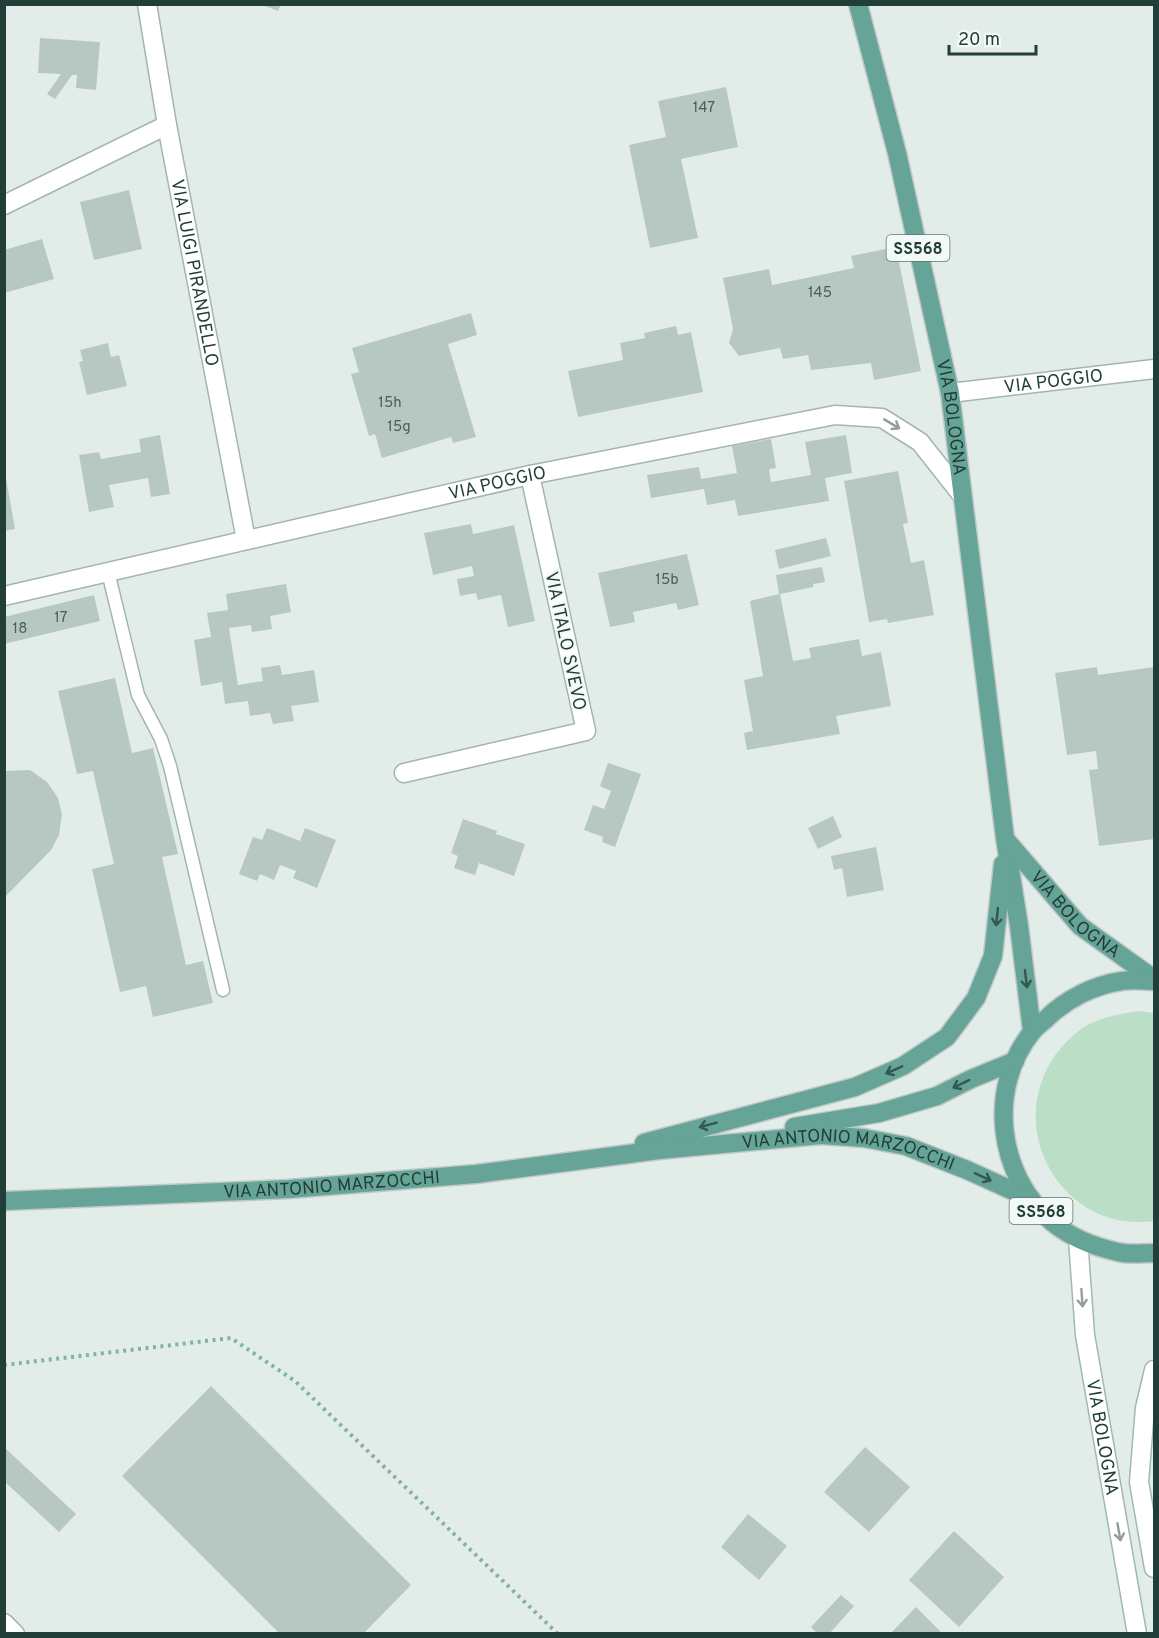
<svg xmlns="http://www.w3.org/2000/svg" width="1159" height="1638" viewBox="0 0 1159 1638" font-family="Overpass,sans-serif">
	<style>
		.green { fill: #badfc6 }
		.building { fill: #b7c8c2 }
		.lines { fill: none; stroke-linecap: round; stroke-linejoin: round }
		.lane-casing { stroke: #a4b5b0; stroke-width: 15 }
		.street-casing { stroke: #a4b5b0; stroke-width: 21 }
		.secondary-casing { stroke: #a0b9b2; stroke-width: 21 }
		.primary-casing { stroke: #c1c9c7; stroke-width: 21 }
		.path { stroke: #81b2a5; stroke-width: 4; stroke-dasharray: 3 4.5; stroke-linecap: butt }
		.lane { stroke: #fff; stroke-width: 12 }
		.street { stroke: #fff; stroke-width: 18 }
		.secondary { stroke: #fff; stroke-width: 18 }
		.primary { stroke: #65a497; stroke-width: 18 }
		.oneway { stroke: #909f9c }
		.oneway2 { stroke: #325850 }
		.labels { text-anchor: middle; stroke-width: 4.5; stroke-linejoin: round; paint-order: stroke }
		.number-label { font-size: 15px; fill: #46615a }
		.shield { fill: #f3f9f6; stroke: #607771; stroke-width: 1.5 }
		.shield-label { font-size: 16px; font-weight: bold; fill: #213f38 }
		.street-label { font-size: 18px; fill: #213f38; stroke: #f3f9f6 }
	</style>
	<rect width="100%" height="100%" fill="#e2ede9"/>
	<path class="green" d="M1138 1011 1154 1013V1221C1063 1234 1002 1129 1056 1054 1064 1044 1074 1033 1086 1026 1102 1017 1120 1014 1138 1011Z"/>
	<path class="building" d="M260 4H281L278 11Z
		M40 38 100 42 96 90 76 88 77 75H72L55 99 47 94 61 74 38 73Z
		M726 87 738 147 681 159 698 238 650 248 629 145 666 137 658 101Z
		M129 190 142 249 94 260 80 202Z
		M42 239 54 279 4 293V250Z
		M896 247 921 371 874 380 871 363 811 370 808 355 783 359 780 348 739 356 729 343 733 329 723 278 769 269 772 285 854 268 851 256Z
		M471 313 477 335 448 344 476 437 453 443 451 437 382 458 375 434 369 436 351 374 359 372 352 348Z
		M676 326 678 335 691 332 703 392 578 417 568 371 623 360 620 343 645 338 644 333Z
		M108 343 111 357 119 355 127 386 87 395 79 362 83 361 80 350Z
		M160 435 170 494 151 497 148 478 109 485 114 507 89 512 79 455 99 452 101 459 141 452 139 439Z
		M846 435 852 473 825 478 829 501 738 516 735 500 707 505 704 489 651 498 647 475 699 467 701 479 737 473 732 446 771 439 776 468 769 469 771 482 811 475 805 442Z
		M898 471 908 523 903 524 911 563 924 560 934 615 888 623 887 619 869 622 844 481Z
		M4 478H6L15 529 4 531Z
		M471 524 473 534 514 525 535 621 508 627 501 595 478 600 476 593 460 596 457 579 474 576 472 566 433 575 424 533Z
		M826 538 831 556 779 569 775 550Z
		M687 554 699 605 678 610 676 603 633 612 635 622 610 627 598 573Z
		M822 567 825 582 813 584V587L780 594 793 661 811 658 809 648 859 639 862 656 881 652 891 706 836 716 840 734 747 750 744 733 753 731 744 680 763 676 750 601 779 594 776 575Z
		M286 584 291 612 270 616 272 629 252 632 251 625 229 628 238 685 263 681 261 668 280 665 282 675 314 670 319 702 291 706 294 721 273 724 270 713 250 716 248 701 225 704 222 682 201 686 194 640 211 637 207 613 228 610 226 594Z
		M94 595 100 621 4 644V617Z
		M1097 667 1098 675 1154 667V839L1099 846 1089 770 1098 769 1096 751 1067 755 1055 673Z
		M115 678 132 753 153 748 178 854 162 857 186 965 203 961 213 1003 153 1017 146 986 120 992 92 869 114 864 93 771 77 774 58 691Z
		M608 763 641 774 615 847 602 842 603 837 584 830 593 805 604 809 611 791 600 786Z
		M30 770 47 782 58 798 62 814 59 835 51 850 4 898V771Z
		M833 816 842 837 818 849 808 828Z
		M463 819 497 831 496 834 525 844 514 876 479 863 475 875 454 868 458 856 451 853Z
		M267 828 300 841 305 828 336 840 317 888 293 878 296 871 280 865 274 880 260 874 257 881 239 874 253 837 262 840Z
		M876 847 884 890 847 897 842 868 834 870 831 856Z
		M211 1386 411 1585 363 1634H280L122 1476Z
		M4 1447 76 1514 59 1532 4 1481Z
		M865 1447 910 1487 869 1532 824 1492Z
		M748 1514 787 1546 759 1580 721 1547Z
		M954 1531 1004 1577 959 1627 909 1580Z
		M841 1595 854 1606 829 1634H818L811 1627Z
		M916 1607 943 1634H890Z"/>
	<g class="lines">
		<defs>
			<path id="lane" d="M108 572 138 695 161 739 170 766 223 990"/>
			<g id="street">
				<path id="s1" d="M147 4 167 125 246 540"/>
				<path d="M4 205 167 125"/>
				<path id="s2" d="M950 393 1154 369"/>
				<path id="s3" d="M4 596 530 475 835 415 882 418 920 442 961 494"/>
				<path d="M404 773 586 731 530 475"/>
				<path d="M4 1623 15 1634"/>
			</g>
			<g id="secondary">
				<path id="s4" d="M1078 1239 1085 1335 1137 1634"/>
				<path d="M1154 1370 1145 1408 1139 1482 1154 1568"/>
			</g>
			<g id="primary">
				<path id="s5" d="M858 4 897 153 950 393 1005 838 1019 926 1032 1031"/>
				<path id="s6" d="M1006 840 1080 926 1154 979"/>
				<path d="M1154 981C1144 981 1133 979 1122 981 1094 985 1066 999 1046 1019 1041 1023 1036 1027 1032 1032 987 1088 997 1175 1052 1222 1070 1237 1095 1247 1118 1252 1129 1255 1143 1253 1154 1253"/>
				<path d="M794 1127 879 1113 937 1096 971 1079 1015 1061"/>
				<path d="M644 1143 855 1087 903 1066 947 1037 976 998 993 956 1003 864"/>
				<path id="s7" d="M4 1201 289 1189 476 1174 659 1150 821 1135 864 1138 906 1146 967 1170 1031 1199"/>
			</g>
		</defs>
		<use href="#lane" class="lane-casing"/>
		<use href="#street" class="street-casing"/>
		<use href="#secondary" class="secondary-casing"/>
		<use href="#primary" class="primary-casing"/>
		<path class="path" d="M4 1365 231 1338 295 1381 558 1634"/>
		<use href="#lane" class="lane"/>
		<use href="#street" class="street"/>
		<use href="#secondary" class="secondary"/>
		<use href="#primary" class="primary"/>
	</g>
	<defs><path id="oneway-shaft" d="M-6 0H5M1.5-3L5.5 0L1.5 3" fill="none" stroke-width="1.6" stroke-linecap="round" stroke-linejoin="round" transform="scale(1.5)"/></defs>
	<g class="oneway">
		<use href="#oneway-shaft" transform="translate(892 424) rotate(31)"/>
		<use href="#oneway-shaft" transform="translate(1082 1298) rotate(86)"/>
		<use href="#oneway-shaft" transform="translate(1119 1532) rotate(80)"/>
	</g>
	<g class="oneway2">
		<use href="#oneway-shaft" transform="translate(997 917) rotate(96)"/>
		<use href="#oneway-shaft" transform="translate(1026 979) rotate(83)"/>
		<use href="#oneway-shaft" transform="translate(894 1070) rotate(156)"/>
		<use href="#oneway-shaft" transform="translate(961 1084) rotate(154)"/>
		<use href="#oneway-shaft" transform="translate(708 1125) rotate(165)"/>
		<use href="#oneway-shaft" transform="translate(983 1177) rotate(25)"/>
	</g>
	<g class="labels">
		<g class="number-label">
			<text x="704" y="112">147</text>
			<text x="820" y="297">145</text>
			<text x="390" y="407">15h</text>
			<text x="399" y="431">15g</text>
			<text x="667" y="584">15b</text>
			<text x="61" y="622">17</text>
			<text x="20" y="633">18</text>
		</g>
		<g class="shield">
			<rect x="886.5" y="235" width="63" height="26" rx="4.5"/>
			<rect x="1009.5" y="1198" width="63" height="26" rx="4.5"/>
		</g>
		<g class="shield-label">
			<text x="918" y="254">SS568</text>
			<text x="1041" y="1217">SS568</text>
		</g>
		<g class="street-label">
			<text dy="6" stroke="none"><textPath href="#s1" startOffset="273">VIA LUIGI PIRANDELLO</textPath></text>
			<text dy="6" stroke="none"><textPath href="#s2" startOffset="104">VIA POGGIO</textPath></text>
			<text dy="6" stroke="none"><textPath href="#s5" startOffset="424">VIA BOLOGNA</textPath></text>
			<text dy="6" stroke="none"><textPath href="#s3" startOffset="506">VIA POGGIO</textPath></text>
			<text transform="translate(566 641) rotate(78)" y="6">VIA ITALO SVEVO</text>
			<text dy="6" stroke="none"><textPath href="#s6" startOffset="102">VIA BOLOGNA</textPath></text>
			<text dy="6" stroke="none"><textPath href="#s7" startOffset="849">VIA ANTONIO MARZOCCHI</textPath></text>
			<text dy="6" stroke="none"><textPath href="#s7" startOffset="328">VIA ANTONIO MARZOCCHI</textPath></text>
			<text dy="6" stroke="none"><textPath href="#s4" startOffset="200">VIA BOLOGNA</textPath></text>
		</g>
	</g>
	<rect width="1159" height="1638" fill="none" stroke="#213f38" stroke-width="12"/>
	<path d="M949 45v9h87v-9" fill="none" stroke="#213f38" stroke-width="3"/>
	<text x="958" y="45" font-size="18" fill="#213f38" stroke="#f3f9f6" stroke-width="4.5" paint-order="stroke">20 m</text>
</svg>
